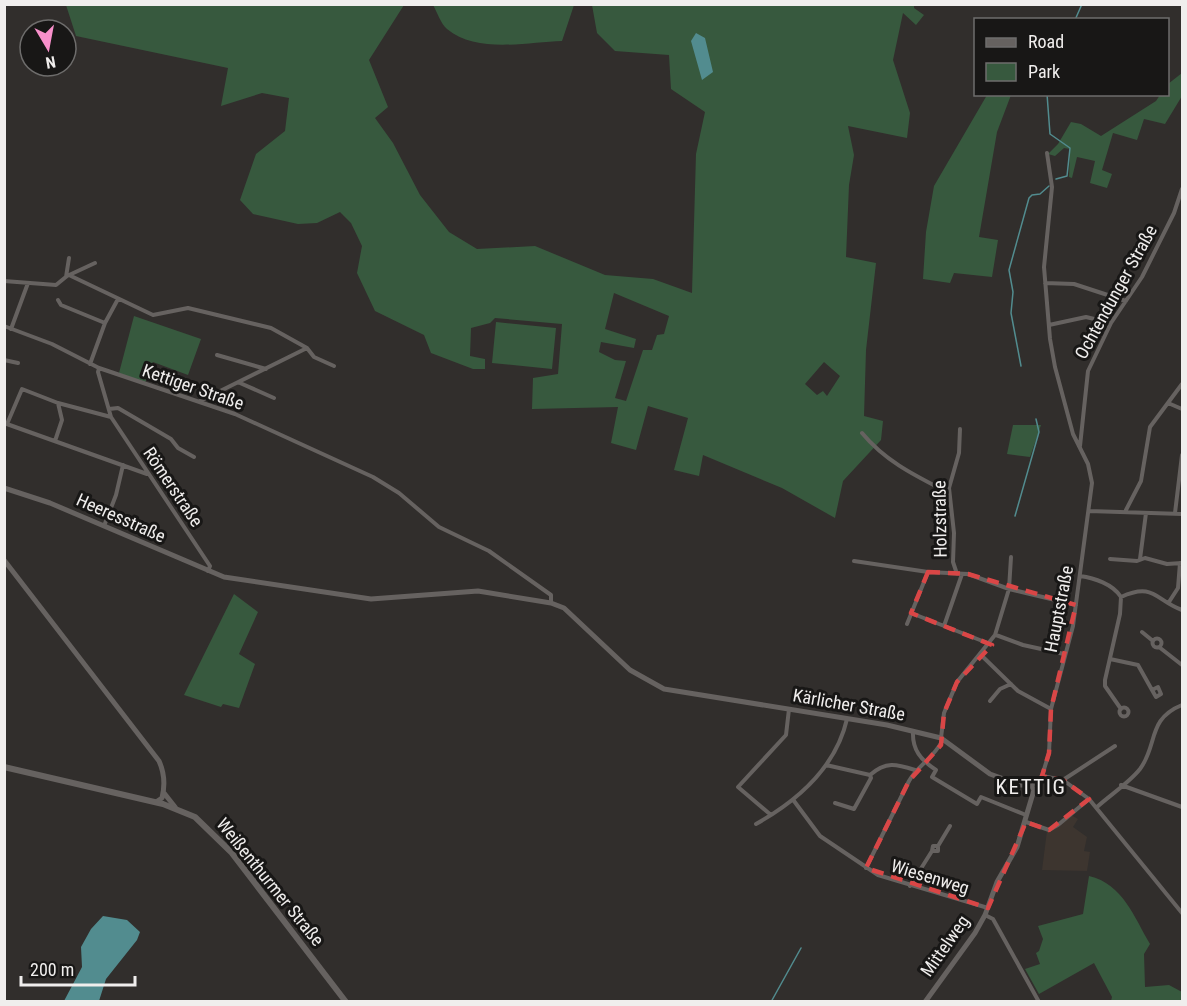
<svg xmlns="http://www.w3.org/2000/svg" width="1187" height="1006" viewBox="0 0 1187 1006" font-family="'Roboto Condensed',sans-serif">
	<style>
		.built { fill: #3d352f }
		.green { fill: #37593e; fill-rule: evenodd }
		.water { fill: #528c8f }
		.lines { fill: none; stroke-linecap: round; stroke-linejoin: round }
		.stream { stroke: #528c8f; stroke-width: 1.5 }
		.minor { stroke: #666260; stroke-width: 4 }
		.tertiary { stroke: #666260; stroke-width: 5 }
		.secondary { stroke: #666260; stroke-width: 6 }
		.marked { fill: none; stroke: #da4646; stroke-width: 4.5; stroke-dasharray: 12 8; stroke-linejoin: round }
		.labels { text-anchor: middle; stroke-width: 6; stroke-linejoin: round; paint-order: stroke }
		.street-label { font-size: 18px; fill: #f0eeed; stroke: #181716 }
		.quarter-label { font-size: 21px; letter-spacing: 1.5px; fill: #f0eeed; stroke: #181716 }
	</style>
	<rect width="100%" height="100%" fill="#312e2c"/>
	<path class="built" d="M1071 815 1078 819 1073 827 1087 837 1084 851 1090 852 1087 871 1042 870 1047 831 1059 827Z"/>
	<path class="green" d="M66 5H404L369 60 388 107 375 118 393 143 420 195 449 232 477 249 535 246 605 275 653 279 692 293 696 154 705 112 671 89 669 55 615 51 597 33 592 5H914V8L924 15 916 25 903 13 893 60 910 113 907 138 848 126 854 155 849 185 846 257 876 263 866 350 864 416 883 421 881 440 843 481 835 518 782 488 703 455 699 476 674 470 688 418 648 406 636 450 611 443 618 407 532 409 533 378 558 374 562 324 495 318 490 323 471 328 470 356 485 359V369H473L431 353 424 335 375 311 357 273 362 246 351 223 340 212 317 223 298 224 253 214 240 200 256 154 285 131 289 98 262 93 221 106 228 68 76 36ZM614 293 669 316 664 334 657 335 652 350H643L626 401 615 398 626 361 615 360 599 352 601 342 634 348 636 339 605 329ZM824 362 840 376 827 396 823 391 817 395 805 384Z
		M433 5H574L562 41C527 42 477 54 447 29 441 24 437 12 433 5Z
		M1182 73V96L1165 124 1144 119 1137 140 1113 133 1102 170 1112 174 1107 188 1090 183 1095 161 1077 157 1072 178 1069 177 1070 149 1064 148 1055 156 1048 154 1058 144 1071 122 1081 124 1101 136 1156 101 1160 95 1168 94V84Z
		M987 95H1011L997 132 979 237 998 240 992 277 954 273 950 283 923 279 926 232 934 186Z
		M134 316 201 339 188 375 153 362 145 383 119 373Z
		M496 322 556 328 552 369 492 363Z
		M1013 425H1041L1030 457 1007 454Z
		M234 594 258 612 239 654 255 664 239 708 223 704 221 707 184 695Z
		M1089 876C1123 884 1134 917 1150 944L1144 954 1145 987 1169 985 1182 992V1001H1111L1112 997 1094 963 1039 994 1025 969 1040 964 1036 953 1039 951 1043 939 1038 926 1083 914Z"/>
	<path class="water" d="M696 33 705 38 713 72 702 80 691 41Z
		M103 916 127 920 140 932 137 940 106 979 99 1001H64L82 967 81 947 91 929Z"/>
	<g class="lines">
		<path class="stream" d="M1075 20 1082 4
			M1047 94 1050 134 1070 148 1067 176 1056 179
			M1021 366 1011 313 1013 292 1009 270 1029 198 1032 195 1040 194 1049 186
			M1015 516 1039 432 1036 419
			M771 1002 801 948"/>
		<path class="minor" d="M71 276 153 315 188 308 271 328 307 348 314 357 334 366
			M66 277 69 258
			M4 281 56 285 67 276 95 263
			M1045 283 1074 284 1126 301
			M58 300 61 305 105 323
			M1049 325 1086 317 1111 323
			M4 326 52 344 99 368 235 414 373 477 399 493 439 527 489 551 551 595V603
			M11 329 28 283
			M217 355 266 369
			M4 360 18 363
			M90 364 105 323 118 299
			M99 368 98 372 111 417 210 566 208 571
			M240 383 274 398
			M200 401 307 348
			M1168 403 1182 409
			M109 409 118 408 171 439 178 448 194 457
			M4 423 147 474
			M7 424 22 389 58 403 111 417
			M862 433C886 462 916 476 949 493
			M55 441 62 420 58 403
			M1080 446 1088 371 1111 323 1142 277 1174 213 1182 189
			M1126 510 1141 481 1150 427 1182 384
			M1089 511 1182 514
			M1175 513 1182 455
			M104 526 116 495 123 465
			M1110 559 1137 561 1145 558 1167 564 1182 563
			M1140 559 1146 513
			M854 561 928 572 968 574 1009 589 1076 605
			M957 574 953 562 954 533 949 488 959 453 960 429
			M1080 576C1094 578 1113 584 1121 597 1154 582 1155 600 1182 610
			M1169 602 1178 588 1180 563
			M911 613 990 644
			M907 624 928 572
			M944 626 962 574
			M1142 632 1153 641
			M996 635 1023 645 1064 654
			M1152.5 643a4.5 4.5 0 1 1 9 0a4.5 4.5 0 1 1-9 0Z
			M1159 647 1182 665
			M981 655 1018 691 1051 709
			M1110 659 1138 665 1152 690
			M1158 687 1161 694 1156 697 1152 690Z
			M990 701 1000 689 1011 684
			M1119.5 712a4.5 4.5 0 1 1 9 0a4.5 4.5 0 1 1-9 0Z
			M1121 709 1105 686V680L1120 614 1121 597
			M913 731C912 750 921 760 936 770L932 777 977 804 981 797 1026 815
			M941 738 944 713 957 682 995 635 1009 589 1011 557
			M826 765 870 775 871 778 854 809 835 803
			M870 775C886 761 896 764 915 770
			M1042 776 1063 780 1089 799 1182 913
			M1063 780 1115 746
			M1121 785 1182 807
			M1032 786 1042 776 1049 753 1051 709 1073 626 1092 483 1088 464 1073 434 1055 367 1050 339 1044 267 1052 187 1047 153
			M794 801 820 836 878 875 988 908
			M1097 807C1110 795 1129 783 1140 769 1158 745 1147 719 1182 705
			M771 815 738 787 786 735 789 709
			M1026 822 1049 830 1058 825 1089 799
			M756 824C797 801 836 767 847 719
			M938 846H933L932 851H938V846L950 826
			M866 868 909 781C918 765 934 758 942 741
			M910 886 932 851
			M985 915 993 919 1039 1002"/>
		<path class="tertiary" d="M4 488 50 503 224 577 371 599 478 591 551 603 564 608 630 670 664 689 887 725 941 738 990 774 1020 785H1031L1034 790 1017 847 997 882 985 915 975 933 925 1002
			M4 560 159 761C164 772 165 786 162 798L156 802
			M164 793 175 807"/>
		<path class="secondary" d="M4 767 163 804 195 817 231 852 346 1002"/>
	</g>
	<path class="marked" d="M928 572 968 574 1076 605 1051 709 1049 753 1042 776 1063 780 1089 799 1049 830 1026 822 988 908 866 868 909 781 941 745 944 713 957 682 992 645 911 613Z"/>
	<g class="labels">
		<g class="street-label">
			<text transform="translate(1116 292) rotate(-61)" y="6">Ochtendunger Straße</text>
			<text transform="translate(193 387) rotate(19)" y="6">Kettiger Straße</text>
			<text transform="translate(173 487) rotate(56)" y="6">Römerstraße</text>
			<text transform="translate(121 518) rotate(24)" y="6">Heeresstraße</text>
			<text transform="translate(940 519) rotate(-91)" y="6">Holzstraße</text>
			<text transform="translate(1059 609) rotate(-79)" y="6">Hauptstraße</text>
			<text transform="translate(849 705) rotate(10)" y="6">Kärlicher Straße</text>
			<text transform="translate(930 877) rotate(17)" y="6">Wiesenweg</text>
			<text transform="translate(270 882) rotate(51)" y="6">Weißenthurmer Straße</text>
			<text transform="translate(945 946) rotate(-55)" y="6">Mittelweg</text>
		</g>
		<g class="quarter-label">
			<text x="1031" y="794">KETTIG</text>
		</g>
	</g>
	<rect width="1187" height="1006" fill="none" stroke="#f0eeed" stroke-width="12"/>
	<rect x="974" y="18" width="195" height="78" fill="#181716" stroke="#6e6d6c" stroke-width="1.5"/>
	<rect x="986" y="38" width="30" height="9" fill="#666260" stroke="#6e6d6c" stroke-width="1.5"/>
	<text x="1028" y="48" font-size="18" fill="#f0eeed">Road</text>
	<rect x="986" y="63" width="30" height="18" fill="#37593e" stroke="#6e6d6c" stroke-width="1.5"/>
	<text x="1028" y="78" font-size="18" fill="#f0eeed">Park</text>
	<g transform="translate(48 48) rotate(170)"><circle r="28" fill="#181716" stroke="#6e6d6c" stroke-width="1.5"/>
	<path d="M0-4.5L10 22L0 15L-10 22Z" fill="#f890cb"/>
	<text y="-9" font-size="16" font-weight="bold" text-anchor="middle" fill="#f0eeed">N</text>
	</g>
	<path d="M21 976v9h114v-9" fill="none" stroke="#f0eeed" stroke-width="3"/>
	<text x="30" y="976" font-size="18" fill="#f0eeed" stroke="#181716" stroke-width="4.5" paint-order="stroke">200 m</text>
</svg>
